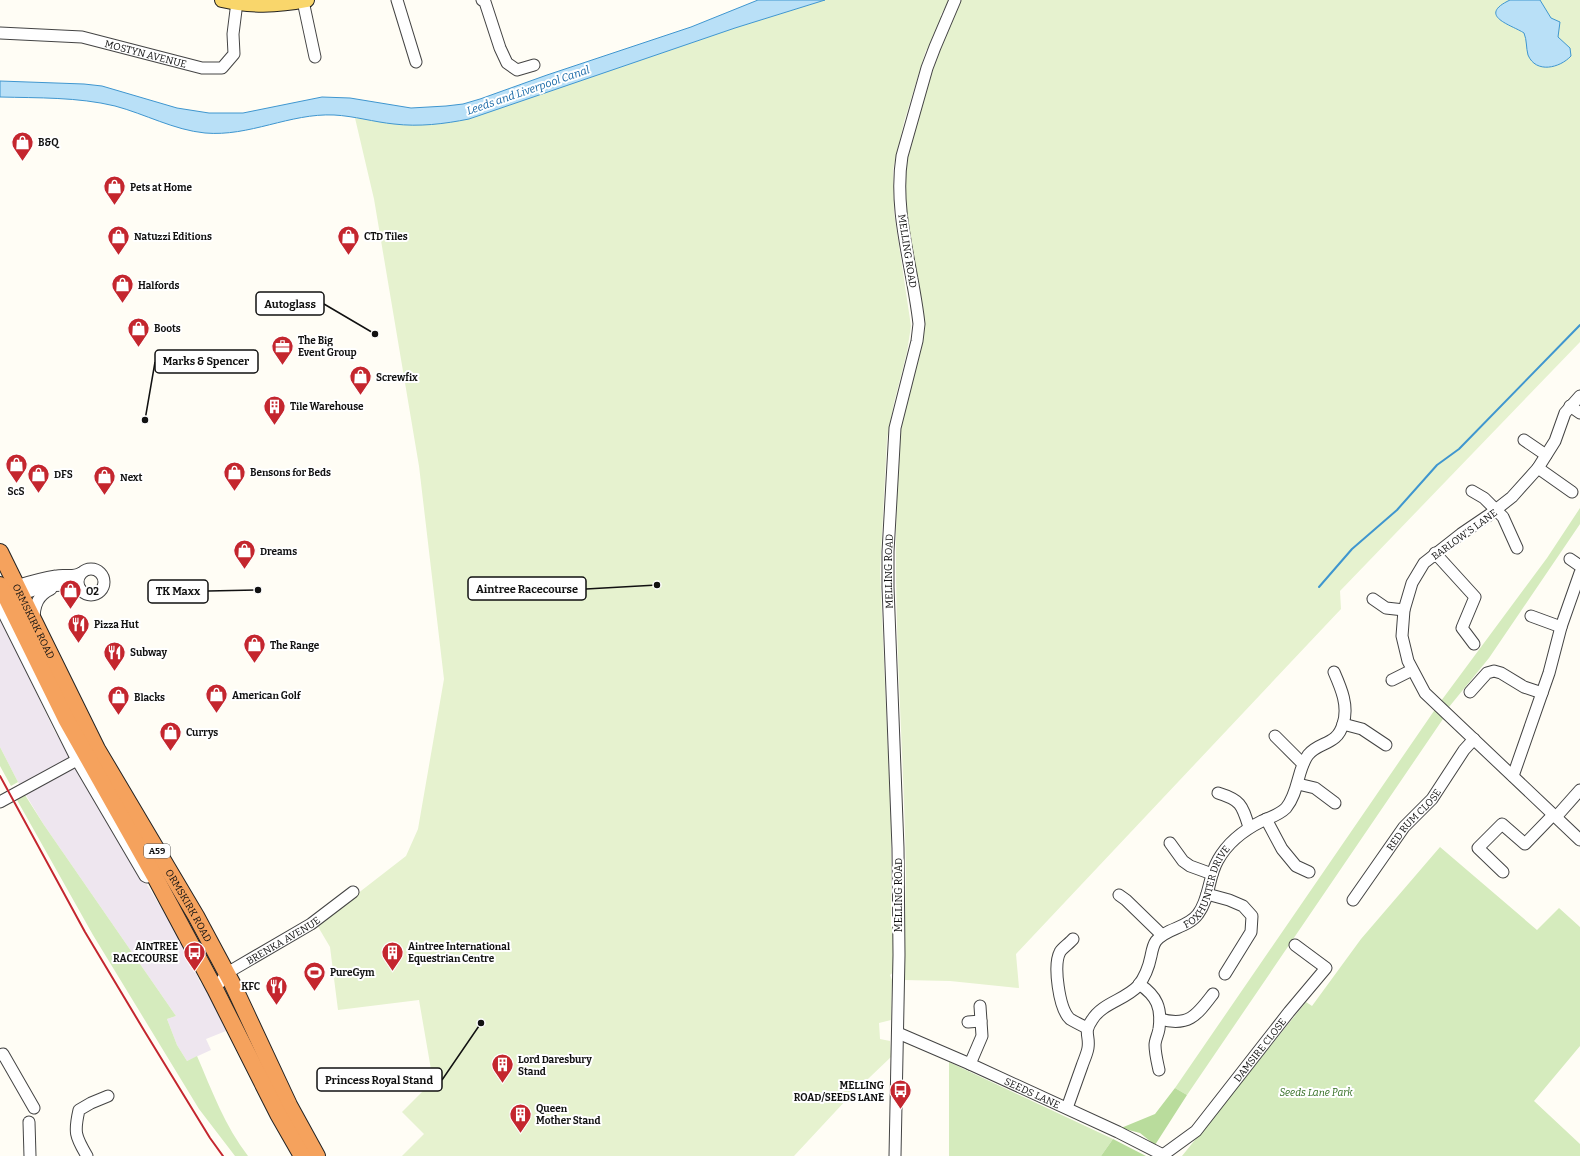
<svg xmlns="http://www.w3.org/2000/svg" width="1580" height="1156" viewBox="0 0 1580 1156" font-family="Bitter,serif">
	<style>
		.industrial { fill: #eee6ef }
		.green { fill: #d5ebbd }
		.forest { fill: #b9dc9c }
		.pitch { fill: #e6f2cf; fill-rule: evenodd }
		.water { fill: #b9e0f7; stroke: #3f96cf }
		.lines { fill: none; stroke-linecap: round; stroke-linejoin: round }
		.stream { stroke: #3f96cf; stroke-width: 2 }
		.minor-casing { stroke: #444; stroke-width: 13 }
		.major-casing { stroke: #222; stroke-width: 16 }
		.highway-casing { stroke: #222; stroke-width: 18 }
		.minor { stroke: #fff; stroke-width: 11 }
		.major { stroke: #f9d66b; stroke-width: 14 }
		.highway { stroke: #f5a25d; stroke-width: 16 }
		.rail { stroke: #c4262e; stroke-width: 2 }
		.labels { text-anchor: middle; stroke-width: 4; stroke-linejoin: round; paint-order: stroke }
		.shield { fill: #fff; stroke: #585858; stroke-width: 1 }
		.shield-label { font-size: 9px; font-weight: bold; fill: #111 }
		.street-label { font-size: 10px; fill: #111; stroke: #fff }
		.poi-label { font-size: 10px; font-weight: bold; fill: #111; stroke: #fff; text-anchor: start }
		.park-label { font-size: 10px; font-style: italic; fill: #2f6b1f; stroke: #fff }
		.water-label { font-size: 11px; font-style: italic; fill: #1768a6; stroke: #fff }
		.leader { fill: none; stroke: #111; stroke-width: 1.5 }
		.callout-dot { fill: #111; stroke: #fff; stroke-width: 1.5 }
		.callout { fill: #fff; stroke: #111; stroke-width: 1.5 }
		.callout-label { font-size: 11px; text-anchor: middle; font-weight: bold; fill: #111 }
	</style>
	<rect width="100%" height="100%" fill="#fffdf5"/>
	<path class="industrial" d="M0 617 54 730 139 877 146 883 182 942 200 982 208 992 226 1031 206 1039 211 1050 187 1061 177 1045 167 1019 176 1016 44 825 18 782 0 747Z"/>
	<path class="green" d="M1580 508V524L1489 658 1449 707 1441 701 1547 558Z
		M1436 708 1445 716 1187 1095 1175 1088Z
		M0 747 18 782 11 786 0 766Z
		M25 795 44 825 176 1016 167 1019 177 1045 187 1061 197 1056C212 1091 225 1126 248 1156H235L199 1109 93 935 17 800Z
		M1440 847 1537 930 1559 908 1580 927V1046L1534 1101 1580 1144V1156H1182L1306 1002 1312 1006 1361 939Z
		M949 1062 1113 1139 1101 1156H949Z"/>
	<path class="forest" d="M1175 1088 1187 1095 1155 1145 1140 1133 1121 1128 1155 1114Z
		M1113 1139 1146 1156H1101Z"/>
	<path class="pitch" d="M825 0H950L940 16 955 13 960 0H1580V342L1340 591 1341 609 1016 954 1019 988 950 981 903 980 904 964 890 975 892 980 891 1020 879 1023 880 1039 890 1041 891 1057 848 1098 794 1156H402L424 1134 402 1112 433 1081 419 1000 338 1010 330 947 317 925 406 856 418 829 444 679 419 466 374 199 355 118 368 120 469 119 735 28ZM941 45 920 110 905 167 906 211 924 322C921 354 910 384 903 416 900 434 898 452 898 470 891 605 904 740 906 875L905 918 891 928V820L880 572 887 439 894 403 907 352 911 326 894 212 893 170 904 122 926 50Z"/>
	<path class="water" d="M758 0H825L735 28 469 119C444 124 419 127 394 124 374 122 354 116 334 115 290 113 249 137 205 133 174 130 145 114 115 106 78 97 38 98 0 97V81L84 84 102 86 177 108 209 113H243L322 97 350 98 411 108 446 106 463 104 480 99 547 75 691 27Z
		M1510 0H1540L1551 18 1560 22 1558 37 1570 48 1571 56C1560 68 1536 74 1528 55 1526 48 1527 40 1524 33 1512 25 1476 16 1510 0Z"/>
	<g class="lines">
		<path class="stream" d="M1319 587 1352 549 1397 510 1437 465 1459 449 1580 325"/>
		<defs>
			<g id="minor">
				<path d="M397 0 416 62"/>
				<path d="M482 0 485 2 500 48 507 63 517 70 534 65"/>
				<path d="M303 1 315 57"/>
				<path id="s1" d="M0 33 82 37 202 68H222L234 54 233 34 237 2"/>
				<path d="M1580 396 1565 413 1555 441 1538 468 1512 497 1489 515 1461 534 1424 563 1412 583 1404 610 1402 636 1408 661 1425 693 1580 840"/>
				<path d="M1570 406 1580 413"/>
				<path d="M1524 440 1546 455"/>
				<path d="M1538 468 1572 492"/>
				<path d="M1472 491 1484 498 1503 517 1517 548"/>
				<path d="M1435 553 1475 597 1462 628 1474 644"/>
				<path d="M1570 559 1580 566"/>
				<circle cx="91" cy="582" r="13"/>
				<path d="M13 591 16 586C29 582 43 578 56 576 65 574 73 578 81 573"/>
				<path d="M15 597C35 589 60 580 80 589"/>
				<path d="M1373 599 1386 608 1404 610"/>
				<path d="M0 606 77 760 145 876 147 877 154 875"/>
				<path d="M1531 616 1561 627"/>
				<path d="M34 620C34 605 38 595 51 589"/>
				<path d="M1392 680 1412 670"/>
				<path d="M1470 692 1487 673 1494 671 1501 673 1524 687 1542 693"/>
				<path d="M1343 724 1362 729 1386 745"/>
				<path d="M1275 736 1303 764"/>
				<path d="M1513 776 1549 673 1561 627 1580 573"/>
				<path d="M1298 784 1315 788 1335 803"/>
				<path d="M1218 793C1241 800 1242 805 1249 827"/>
				<path d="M0 802 77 760"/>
				<path d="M1556 817 1580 790"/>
				<path d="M1266 819 1282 849 1296 866 1309 872"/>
				<path d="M1170 843 1183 861 1190 866 1212 874"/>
				<path d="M1503 872 1478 848 1502 824 1525 844 1553 815"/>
				<path d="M1207 894 1229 900 1243 906 1252 916 1251 932 1225 974"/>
				<path d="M1119 895 1126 900 1162 935"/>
				<path id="s2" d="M1353 900 1404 827 1432 799 1464 750 1474 739"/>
				<path d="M1073 939C1070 943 1062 948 1060 952 1053 965 1059 1009 1070 1019 1075 1022 1081 1025 1087 1028"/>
				<path d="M1139 984C1157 996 1162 1008 1159 1029 1158 1035 1155 1040 1155 1045 1155 1053 1157 1061 1159 1070"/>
				<path id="s3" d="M215 989 227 973 311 924 353 892"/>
				<path d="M1160 1019C1189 1027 1197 1015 1213 994"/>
				<path d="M968 1022 981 1021"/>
				<path id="s4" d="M898 1033 970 1064 1118 1132 1165 1156"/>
				<path d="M0 1055 3 1054 34 1108"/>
				<path d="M970 1064 982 1036 980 1006"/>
				<path id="s5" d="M1067 1108C1072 1094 1077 1080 1082 1066 1084 1060 1087 1054 1088 1048 1090 1035 1083 1033 1092 1020 1102 1003 1125 1000 1138 986 1145 977 1149 966 1151 956 1152 951 1153 945 1156 941 1166 928 1188 928 1198 914 1210 898 1208 877 1218 860 1228 842 1244 830 1262 821 1271 817 1279 815 1286 808 1299 792 1297 770 1308 755 1319 741 1337 746 1343 724 1349 706 1341 688 1334 672"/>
				<path d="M29 1122 30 1156"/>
				<path id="s6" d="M1163 1155 1196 1131 1289 1012 1326 968 1295 945"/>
				<path d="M87 1156C75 1136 74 1132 79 1110L91 1103 108 1096"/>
				<path id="s7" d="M895 1156 899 955 898 848 888 587V552L895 428 917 341 919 324C913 268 893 212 902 156L927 68 935 47 955 0"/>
			</g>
			<path id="major" d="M222 0C252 7 278 6 307 0"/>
			<g id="highway">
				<path id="s8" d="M0 552 97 749 196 916 233 985 289 1105 317 1156"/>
				<path d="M0 585 66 719 154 875 215 989 278 1114 302 1156"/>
			</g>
		</defs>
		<use href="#minor" class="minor-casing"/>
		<use href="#major" class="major-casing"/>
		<use href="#highway" class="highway-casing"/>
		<use href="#minor" class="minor"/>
		<use href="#major" class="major"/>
		<use href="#highway" class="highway"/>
		<path class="rail" d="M0 776 85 932 145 1032 210 1138 223 1156"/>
	</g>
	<defs>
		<symbol id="shop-pin" viewBox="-11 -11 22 30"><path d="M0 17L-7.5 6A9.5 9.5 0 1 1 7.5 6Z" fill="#c4262e" stroke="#fff"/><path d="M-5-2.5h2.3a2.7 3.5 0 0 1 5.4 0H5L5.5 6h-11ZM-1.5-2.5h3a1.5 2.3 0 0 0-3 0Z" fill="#fff"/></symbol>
		<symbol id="office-pin" viewBox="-11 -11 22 30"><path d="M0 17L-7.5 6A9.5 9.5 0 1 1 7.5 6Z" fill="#c4262e" stroke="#fff"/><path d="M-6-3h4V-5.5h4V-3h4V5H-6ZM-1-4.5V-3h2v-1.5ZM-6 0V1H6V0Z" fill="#fff"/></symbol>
		<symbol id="building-pin" viewBox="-11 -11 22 30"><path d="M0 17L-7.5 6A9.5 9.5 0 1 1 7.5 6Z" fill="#c4262e" stroke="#fff"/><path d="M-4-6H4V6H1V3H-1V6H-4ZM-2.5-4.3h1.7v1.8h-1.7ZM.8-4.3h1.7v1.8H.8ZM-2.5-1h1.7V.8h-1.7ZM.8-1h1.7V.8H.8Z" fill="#fff"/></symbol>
		<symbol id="restaurant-pin" viewBox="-11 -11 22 30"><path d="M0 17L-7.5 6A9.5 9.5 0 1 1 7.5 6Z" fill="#c4262e" stroke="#fff"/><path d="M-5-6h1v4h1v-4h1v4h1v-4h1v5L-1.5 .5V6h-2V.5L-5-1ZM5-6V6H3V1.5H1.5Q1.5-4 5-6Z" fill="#fff"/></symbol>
		<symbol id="bus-pin" viewBox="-11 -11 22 30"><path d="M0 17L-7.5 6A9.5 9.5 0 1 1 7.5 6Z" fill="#c4262e" stroke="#fff"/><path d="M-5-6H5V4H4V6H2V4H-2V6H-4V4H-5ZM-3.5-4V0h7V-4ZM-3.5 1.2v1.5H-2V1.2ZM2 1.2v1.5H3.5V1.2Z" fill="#fff"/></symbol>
		<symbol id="stadium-pin" viewBox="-11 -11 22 30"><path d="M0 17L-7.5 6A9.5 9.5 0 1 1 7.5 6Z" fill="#c4262e" stroke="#fff"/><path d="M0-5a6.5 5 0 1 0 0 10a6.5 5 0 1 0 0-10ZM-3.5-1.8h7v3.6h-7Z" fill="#fff"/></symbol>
	</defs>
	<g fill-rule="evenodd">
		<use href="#shop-pin" x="10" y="130" width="25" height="34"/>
		<use href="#shop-pin" x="102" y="174" width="25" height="34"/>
		<use href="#shop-pin" x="106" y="224" width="25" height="34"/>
		<use href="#shop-pin" x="336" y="224" width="25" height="34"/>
		<use href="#shop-pin" x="110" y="272" width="25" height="34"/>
		<use href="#shop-pin" x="126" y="316" width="25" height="34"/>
		<use href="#office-pin" x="270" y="334" width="25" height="34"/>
		<use href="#shop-pin" x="348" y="364" width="25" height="34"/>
		<use href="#building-pin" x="262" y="394" width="25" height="34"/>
		<use href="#shop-pin" x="4" y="452" width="25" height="34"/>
		<use href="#shop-pin" x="222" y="460" width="25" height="34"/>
		<use href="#shop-pin" x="26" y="462" width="25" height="34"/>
		<use href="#shop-pin" x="92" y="464" width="25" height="34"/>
		<use href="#shop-pin" x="232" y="538" width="25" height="34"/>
		<use href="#shop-pin" x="58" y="578" width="25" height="34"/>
		<use href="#restaurant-pin" x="66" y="612" width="25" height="34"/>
		<use href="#shop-pin" x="242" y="632" width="25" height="34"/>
		<use href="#restaurant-pin" x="102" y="640" width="25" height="34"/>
		<use href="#shop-pin" x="204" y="682" width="25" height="34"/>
		<use href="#shop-pin" x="106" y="684" width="25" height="34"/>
		<use href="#shop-pin" x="158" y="720" width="25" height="34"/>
		<use href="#bus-pin" x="182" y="940" width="25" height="34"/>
		<use href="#building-pin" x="380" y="940" width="25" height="34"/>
		<use href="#stadium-pin" x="302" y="960" width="25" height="34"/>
		<use href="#restaurant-pin" x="264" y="974" width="25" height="34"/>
		<use href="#building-pin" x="490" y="1052" width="25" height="34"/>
		<use href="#bus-pin" x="888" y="1078" width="25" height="34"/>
		<use href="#building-pin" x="508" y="1102" width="25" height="34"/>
	</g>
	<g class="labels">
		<rect class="shield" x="144" y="844" width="26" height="14" rx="3"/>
		<g class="shield-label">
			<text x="157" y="854">A59</text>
		</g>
		<g class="street-label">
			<text dy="4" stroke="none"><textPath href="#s1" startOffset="148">MOSTYN AVENUE</textPath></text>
			<text transform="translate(908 251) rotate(81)" y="4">MELLING ROAD</text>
			<text transform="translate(1464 534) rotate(-36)" y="4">BARLOW'S LANE</text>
			<text dy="4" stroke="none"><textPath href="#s7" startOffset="585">MELLING ROAD</textPath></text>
			<text dy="4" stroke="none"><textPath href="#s8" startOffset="77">ORMSKIRK ROAD</textPath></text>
			<text dy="4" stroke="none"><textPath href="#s2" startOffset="101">RED RUM CLOSE</textPath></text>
			<text dy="4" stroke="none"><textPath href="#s5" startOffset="278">FOXHUNTER DRIVE</textPath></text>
			<text transform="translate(898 895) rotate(-90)" y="4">MELLING ROAD</text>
			<text dy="4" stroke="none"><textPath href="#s8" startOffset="401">ORMSKIRK ROAD</textPath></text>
			<text dy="4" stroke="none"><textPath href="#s3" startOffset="85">BRENKA AVENUE</textPath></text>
			<text dy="4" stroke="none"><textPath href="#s6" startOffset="144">DAMSIRE CLOSE</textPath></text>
			<text dy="4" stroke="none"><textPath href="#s4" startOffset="147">SEEDS LANE</textPath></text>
		</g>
		<g class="poi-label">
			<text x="38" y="146">B&amp;Q</text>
			<text x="130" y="191">Pets at Home</text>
			<text x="134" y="240">Natuzzi Editions</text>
			<text x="364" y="240">CTD Tiles</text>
			<text x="138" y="289">Halfords</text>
			<text x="154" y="332">Boots</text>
			<text x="298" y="344">The Big<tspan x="298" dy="12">Event Group</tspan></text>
			<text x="376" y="381">Screwfix</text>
			<text x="290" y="410">Tile Warehouse</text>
			<text x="250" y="476">Bensons for Beds</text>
			<text x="54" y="478">DFS</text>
			<text x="120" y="481">Next</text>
			<text x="16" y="495" text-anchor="middle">ScS</text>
			<text x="260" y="555">Dreams</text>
			<text x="86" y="595">O2</text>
			<text x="94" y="628">Pizza Hut</text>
			<text x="270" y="649">The Range</text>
			<text x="130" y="656">Subway</text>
			<text x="232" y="699">American Golf</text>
			<text x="134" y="701">Blacks</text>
			<text x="186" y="736">Currys</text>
			<text x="178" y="950" text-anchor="end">AINTREE<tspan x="178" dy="12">RACECOURSE</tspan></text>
			<text x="408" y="950">Aintree International<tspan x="408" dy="12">Equestrian Centre</tspan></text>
			<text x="330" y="976">PureGym</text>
			<text x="260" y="990" text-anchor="end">KFC</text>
			<text x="518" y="1063">Lord Daresbury<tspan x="518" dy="12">Stand</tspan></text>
			<text x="884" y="1089" text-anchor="end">MELLING<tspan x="884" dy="12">ROAD/SEEDS LANE</tspan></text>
			<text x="536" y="1112">Queen<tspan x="536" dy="12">Mother Stand</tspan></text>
		</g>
		<g class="park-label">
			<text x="1316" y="1096">Seeds Lane Park</text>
		</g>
		<g class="water-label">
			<text transform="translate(528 90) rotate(-19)" y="4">Leeds and Liverpool Canal</text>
		</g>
	</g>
	<path class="leader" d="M375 334L324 304M145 420L155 362M657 585L586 589M258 590L208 591M481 1023L442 1080"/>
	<g class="callout-dot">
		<circle cx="375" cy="334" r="4"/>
		<circle cx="145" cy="420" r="4"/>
		<circle cx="657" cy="585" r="4"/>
		<circle cx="258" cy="590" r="4"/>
		<circle cx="481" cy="1023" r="4"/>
	</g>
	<g class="callout">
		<rect x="256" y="292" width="68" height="23" rx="4"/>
		<rect x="155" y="350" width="103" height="23" rx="4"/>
		<rect x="468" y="577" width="118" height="23" rx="4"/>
		<rect x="148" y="580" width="60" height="23" rx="4"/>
		<rect x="317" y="1068" width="125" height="23" rx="4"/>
	</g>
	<g class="callout-label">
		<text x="290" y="308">Autoglass</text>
		<text x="206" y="365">Marks &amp; Spencer</text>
		<text x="527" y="593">Aintree Racecourse</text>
		<text x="178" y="595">TK Maxx</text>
		<text x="379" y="1084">Princess Royal Stand</text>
	</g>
</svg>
